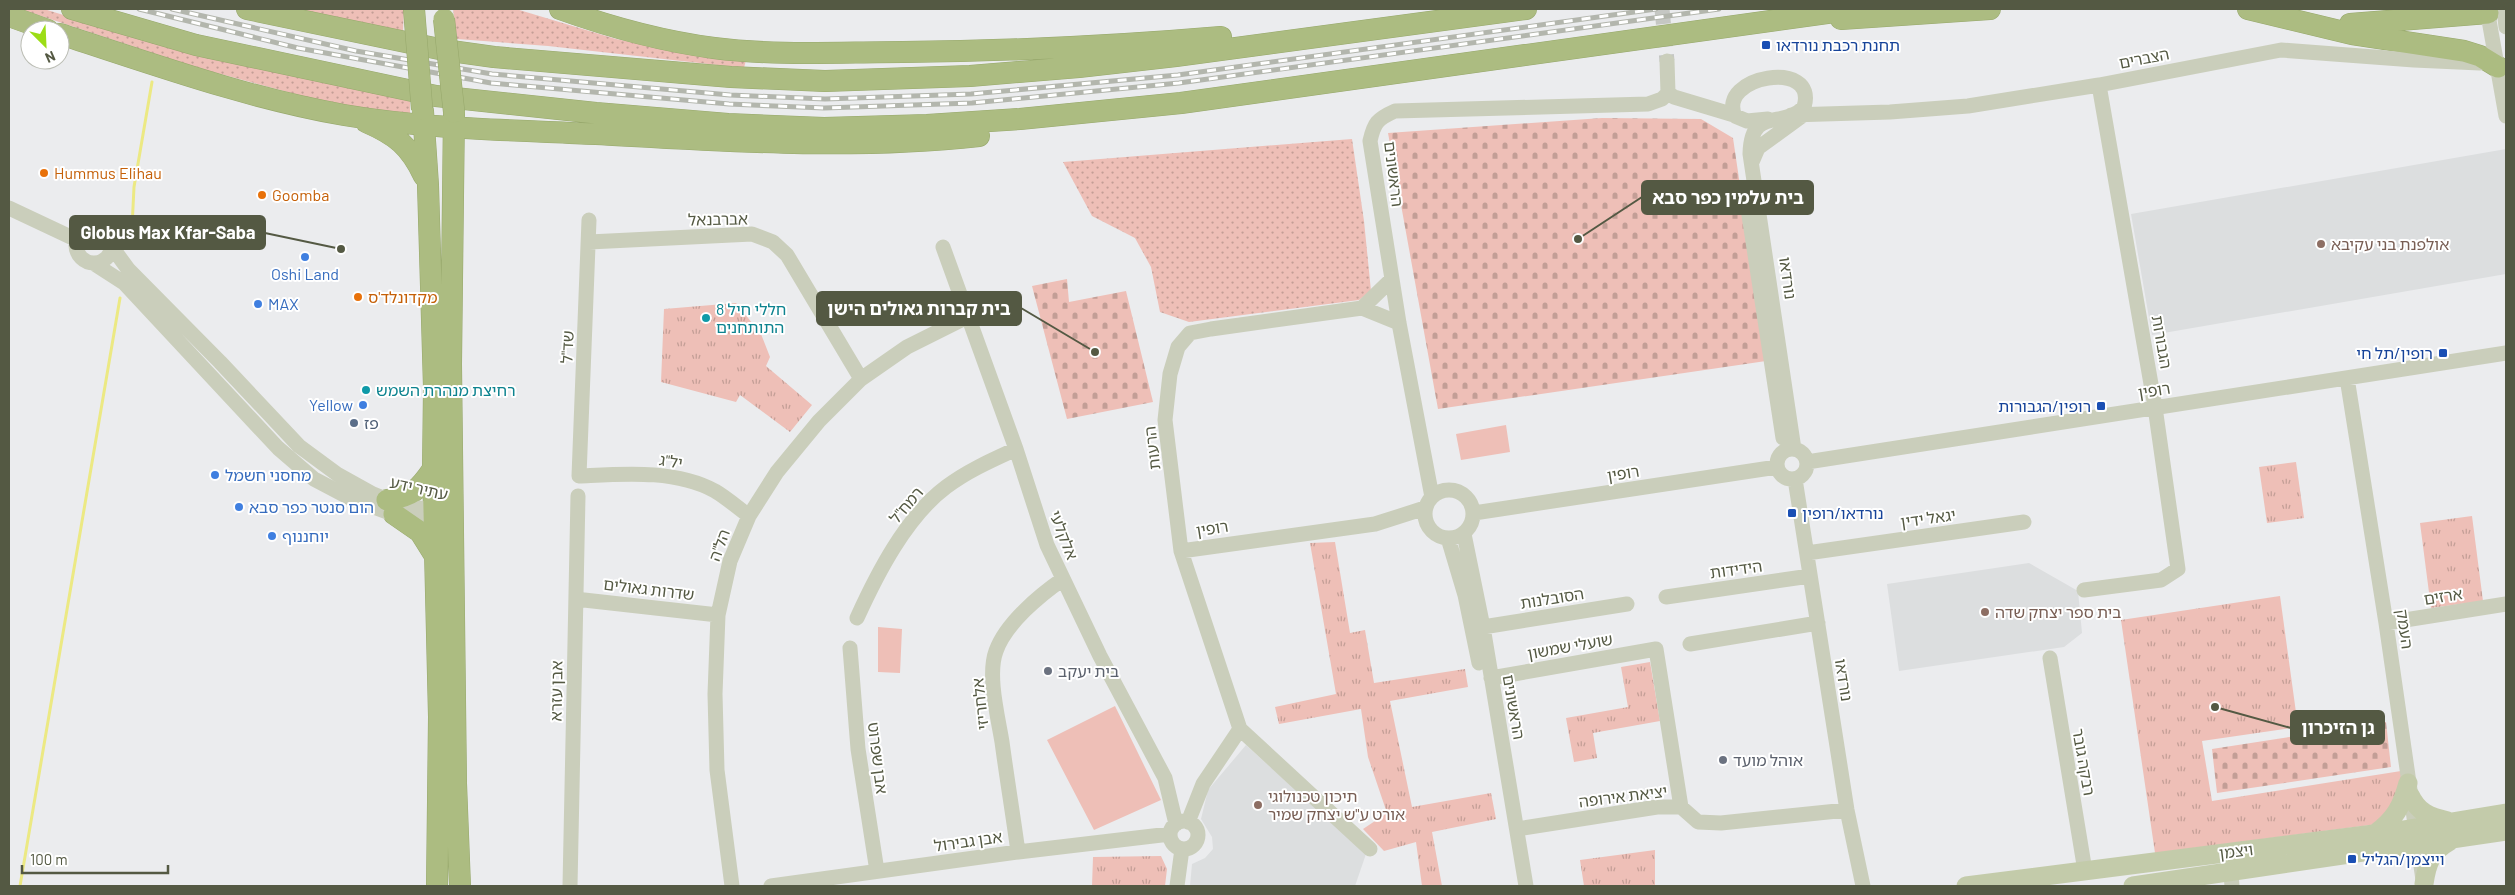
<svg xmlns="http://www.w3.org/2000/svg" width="2515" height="895" viewBox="0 0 2515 895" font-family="Barlow,'Noto Sans Hebrew',sans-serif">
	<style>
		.education { fill: #dcdedf }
		.grass { fill: url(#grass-dots) }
		.cemetery { fill: url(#cemetery-stones) }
		.park { fill: url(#park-tufts) }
		.pitch { fill: #eebfb7 }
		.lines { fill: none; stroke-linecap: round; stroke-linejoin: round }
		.stream { stroke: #ece983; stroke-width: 3 }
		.minor-tunnel { stroke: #c5c7c3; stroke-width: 15; stroke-dasharray: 15 8; stroke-linecap: butt }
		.highway-casing { stroke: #97a86c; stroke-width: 22 }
		.minor { stroke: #cacebb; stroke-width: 15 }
		.major { stroke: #c3cbaa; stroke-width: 19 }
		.highway { stroke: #acbc81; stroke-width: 21 }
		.rail-casing { stroke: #b3b6ad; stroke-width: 5 }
		.rail { stroke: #fff; stroke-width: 3; stroke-dasharray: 9; stroke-linecap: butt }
		.highway-bridge-casing { stroke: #97a86c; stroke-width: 22; stroke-linecap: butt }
		.highway-bridge { stroke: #acbc81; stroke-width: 21 }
		.transit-dot { fill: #1a4fb4; stroke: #fff; stroke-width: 2 }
		.food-dot { fill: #e8710a; stroke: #fff; stroke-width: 2 }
		.education-dot { fill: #8d6e63; stroke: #fff; stroke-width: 2 }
		.shop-dot { fill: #3f7fe0; stroke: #fff; stroke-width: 2 }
		.culture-dot { fill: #0f9aa8; stroke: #fff; stroke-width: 2 }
		.service-dot { fill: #5c6f8a; stroke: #fff; stroke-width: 2 }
		.worship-dot { fill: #6b7280; stroke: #fff; stroke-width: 2 }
		.labels { text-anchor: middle; stroke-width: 4; stroke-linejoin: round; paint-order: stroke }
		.transit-label { font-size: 16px; fill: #164399; stroke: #fff; text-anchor: start }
		.street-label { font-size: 16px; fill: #545943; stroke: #fff }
		.food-label { font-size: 16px; fill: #c56008; stroke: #fff; text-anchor: start }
		.education-label { font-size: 16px; fill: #785e54; stroke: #fff; text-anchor: start }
		.shop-label { font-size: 16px; fill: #366cbe; stroke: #fff; text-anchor: start }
		.culture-label { font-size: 16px; fill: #0d838f; stroke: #fff; text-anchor: start }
		.service-label { font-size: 16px; fill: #4e5e75; stroke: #fff; text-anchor: start }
		.worship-label { font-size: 16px; fill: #5b616d; stroke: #fff; text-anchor: start }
		.leader { fill: none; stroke: #545943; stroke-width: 2 }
		.callout-dot { fill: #545943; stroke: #fff; stroke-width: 2 }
		.callout { fill: #545943; stroke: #545943; stroke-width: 2 }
		.callout-label { font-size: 18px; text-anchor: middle; font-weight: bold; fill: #fff }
	</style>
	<defs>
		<pattern id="grass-dots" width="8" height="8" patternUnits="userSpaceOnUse" patternTransform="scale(1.25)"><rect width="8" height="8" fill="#eebfb7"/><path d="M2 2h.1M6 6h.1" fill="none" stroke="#c39e96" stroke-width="1.8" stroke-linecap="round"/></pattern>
		<pattern id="cemetery-stones" width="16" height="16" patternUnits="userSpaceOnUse" patternTransform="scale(1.25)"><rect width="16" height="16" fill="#eebfb7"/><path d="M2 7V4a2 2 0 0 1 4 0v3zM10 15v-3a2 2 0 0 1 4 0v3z" fill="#c39e96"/></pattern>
		<pattern id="park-tufts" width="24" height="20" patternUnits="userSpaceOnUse" patternTransform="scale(1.25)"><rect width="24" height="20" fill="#eebfb7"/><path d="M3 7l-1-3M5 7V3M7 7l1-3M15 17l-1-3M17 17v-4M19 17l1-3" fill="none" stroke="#c39e96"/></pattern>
	</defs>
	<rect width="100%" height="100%" fill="#ebecee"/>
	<path class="education" d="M2506 149V274L2152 335 2131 214Z
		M2029 563 2078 591 2082 633 2064 647 1899 671 1887 584Z
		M1246 745 1366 854 1355 886H1190L1192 864 1205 858 1213 849 1212 837 1201 819 1208 790Z"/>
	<path class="grass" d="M20 9H44L170 48 410 101V116L336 105 198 68Z
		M298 9H404L403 31Z
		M453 9H516L616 39 698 55 746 60 744 68 548 46 457 39Z
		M1352 139 1364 221 1371 291 1359 300 1189 322 1160 312 1151 267 1135 238 1092 216 1063 162Z"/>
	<path class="cemetery" d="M1602 118 1701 119 1733 138 1766 361 1438 409 1388 133Z
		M1067 279 1069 302 1126 291 1153 402 1067 419 1032 286Z
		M2386 722 2391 767 2217 793 2212 749Z"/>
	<path class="park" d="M736 303 761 334 770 357 766 366 812 405 790 432 740 395 736 402 661 382 664 309Z
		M2296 462 2304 518 2267 523 2259 467Z
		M2472 516 2483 601 2431 608 2420 523Z
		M1335 542 1350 633 1365 630 1374 683 1465 669 1468 687 1390 701 1412 807 1491 793 1496 819 1432 832 1442 886H1422L1416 842 1384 851 1363 829 1387 813 1368 757 1361 709 1279 724 1275 707 1336 694 1310 543Z
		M2280 596 2298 727 2202 741 2212 801 2401 771V796L2378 824 2155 853 2121 620Z
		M1650 662 1660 721 1593 733 1597 758 1574 762 1566 718 1628 707 1621 667Z
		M1655 850V886H1584L1580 860Z
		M1161 856 1167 869 1165 886H1092L1093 857Z"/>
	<path class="pitch" d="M1506 425 1510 452 1461 460 1456 434Z
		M878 627 902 629 900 673 878 672Z
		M1115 706 1161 800 1094 830 1047 740Z"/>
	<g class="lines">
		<path class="stream" d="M131 248 134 187 152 82
			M20 886 120 298"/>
		<path class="minor-tunnel" d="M1662 9 1667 61"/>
		<defs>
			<path id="highway" d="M72 9 196 45 436 96 596 113 728 124 824 128 927 125 1020 119 1181 103 1856 9
				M247 9 444 50 494 57 731 77 825 81 970 76 1079 67 1176 56 1526 9
				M560 9C610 27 661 41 714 48 776 56 840 52 903 52 1009 51 1115 46 1221 37
				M2248 9 2352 34 2464 51 2480 56 2498 67
				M9 16 48 30
				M1841 19 1990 9
				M2350 24 2488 13
				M60 34C153 64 247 98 344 115 426 129 512 130 596 134 724 141 851 150 979 136
				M423 111 428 185 434 388 433 469 439 717 437 886
				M454 112 451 364 456 783 460 886
				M366 122C396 135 410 146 424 176
				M387 500C412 496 418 491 433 469
				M394 514 420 532 435 556"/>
		</defs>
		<use href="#highway" class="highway-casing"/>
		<path class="minor" d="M2487 9 2506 116
			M2504 9 2506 27
			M1667 61 1668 93
			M1668 93 1674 97 1734 115
			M1791 115 1890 112 1968 106 2099 85 2281 50 2414 60 2480 63
			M1768 119 1747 121 1735 116C1716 76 1819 58 1804 107 1783 130 1751 105 1750 154L1794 449
			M1752 162 1758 148 1802 116
			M1745 189 1783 438
			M9 208 77 240
			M589 220 579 476C622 474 675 469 715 491 727 498 738 508 749 516
			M76 245a18 18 0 1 1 36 0a18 18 0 1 1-36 0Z
			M589 242 752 234 773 242 787 255 861 379
			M112 247 128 269 220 362 299 446 337 474 373 494 403 506 442 511
			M943 247 1016 449 1047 545 1100 656 1165 778 1176 824
			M93 263 124 283 278 448 314 479 352 499 398 516 435 520 442 517
			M1362 308 1391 280
			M2347 378 2386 623 2423 880
			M1777 464a15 15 0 1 1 30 0a15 15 0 1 1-30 0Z
			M1807 462 2506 353
			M1795 479 1847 810 1863 886
			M1425 514a24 24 0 1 1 48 0a24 24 0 1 1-48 0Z
			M1432 497 1399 323 1370 141C1374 123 1377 119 1395 111L1648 104 1662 99 1668 93
			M1474 513 1777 467
			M1464 534 1483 627 1526 886
			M1448 538 1465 595 1479 663
			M1181 551 1375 524 1425 508
			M1807 553 2024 522
			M2084 590 2161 580 2178 569 2155 407 2099 85
			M1666 597 1810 576
			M576 602 584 600 718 615
			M857 618C877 574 906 517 946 487 967 471 992 460 1016 449
			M2386 623 2506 604
			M1483 627 1627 604
			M1690 644 1818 623
			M850 648 858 749 877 871
			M2050 658 2085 871
			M1491 678 1656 649 1681 807
			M1240 729 1370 849
			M1170 835a14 14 0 1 1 28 0a14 14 0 1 1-28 0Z
			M1188 822 1203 784 1240 729 1181 551 1165 420 1170 374 1178 347 1190 333 1211 329 1362 308 1399 323
			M1517 829 1657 807H1681L1698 822 1721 823 1847 810
			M1018 852C1013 815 1007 779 1002 742 998 717 987 675 996 651 1006 623 1040 595 1063 579
			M2230 863 2232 886
			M570 886 578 496
			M732 886 717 770 715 694 718 615 730 561 749 516 777 472 819 421 861 379 907 347 967 317
			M771 886 1018 852 1170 834
			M1177 886 1182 849"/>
		<path class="major" d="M2410 795C2418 812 2429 817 2448 821
			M2376 833C2395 819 2402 806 2408 783
			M2424 884C2427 863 2431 852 2450 841
			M1966 886 2397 831 2506 813
			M2133 886 2506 831"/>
		<use href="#highway" class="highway"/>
		<defs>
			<path id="rail" d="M139 9 298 48 491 83 729 104 824 108 972 103 1179 83 1719 9
				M172 9 356 51 492 74 730 95 825 99 971 94 1178 75 1656 9"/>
		</defs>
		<use href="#rail" class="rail-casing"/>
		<use href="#rail" class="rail"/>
		<defs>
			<path id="highway-bridge" d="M414 9 422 109
				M444 19 454 112"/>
		</defs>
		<use href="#highway-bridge" class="highway-bridge-casing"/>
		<use href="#highway-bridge" class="highway-bridge"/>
	</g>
	<g class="transit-dot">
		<rect x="1761" y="40" width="10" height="10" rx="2.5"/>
		<rect x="2438" y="348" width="10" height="10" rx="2.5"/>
		<rect x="2096" y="401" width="10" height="10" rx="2.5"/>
		<rect x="1787" y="508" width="10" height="10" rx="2.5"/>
		<rect x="2347" y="854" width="10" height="10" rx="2.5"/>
	</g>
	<g class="food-dot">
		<circle cx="44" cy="173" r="5"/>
		<circle cx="262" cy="195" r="5"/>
		<circle cx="358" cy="297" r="5"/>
	</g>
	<g class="education-dot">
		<circle cx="2321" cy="244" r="5"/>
		<circle cx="1985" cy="612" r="5"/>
		<circle cx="1258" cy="805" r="5"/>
	</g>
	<g class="shop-dot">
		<circle cx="305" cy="257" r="5"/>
		<circle cx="258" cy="304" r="5"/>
		<circle cx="363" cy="405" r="5"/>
		<circle cx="215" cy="475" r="5"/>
		<circle cx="239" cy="507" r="5"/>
		<circle cx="272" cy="536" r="5"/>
	</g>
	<g class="culture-dot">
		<circle cx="706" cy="318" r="5"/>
		<circle cx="366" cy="390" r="5"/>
	</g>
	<circle class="service-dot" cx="354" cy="423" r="5"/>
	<g class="worship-dot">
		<circle cx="1048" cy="671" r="5"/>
		<circle cx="1723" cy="760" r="5"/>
	</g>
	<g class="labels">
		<g class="transit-label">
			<text x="1776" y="51">תחנת רכבת נורדאו</text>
			<text x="2433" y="359" text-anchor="end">רופין/תל חי</text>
			<text x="2091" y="412" text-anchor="end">רופין/הגבורות</text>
			<text x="1802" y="519">נורדאו/רופין</text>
			<text x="2362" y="865">וייצמן/הגליל</text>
		</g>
		<g class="street-label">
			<text transform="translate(2144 58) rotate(-11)" y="6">הצברים</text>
			<text transform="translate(1394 174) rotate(83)" y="6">הראשונים</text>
			<text transform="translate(718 219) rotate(-1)" y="6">אברבנאל</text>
			<text transform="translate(1788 278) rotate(82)" y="6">נורדאו</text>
			<text transform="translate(2162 342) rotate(80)" y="6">הגבורות</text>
			<text transform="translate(567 347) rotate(-87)" y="6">שד"ל</text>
			<text transform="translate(2154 390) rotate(-9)" y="6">רופין</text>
			<text transform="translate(1152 448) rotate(-97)" y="6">הרעות</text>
			<text transform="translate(671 461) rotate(9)" y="6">יל"ג</text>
			<text transform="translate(1623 473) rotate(-9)" y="6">רופין</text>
			<text transform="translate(419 488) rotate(13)" y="6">עתיר ידע</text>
			<text transform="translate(906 505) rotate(-50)" y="6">רמח"ל</text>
			<text transform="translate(1928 518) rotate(-8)" y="6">יגאל ידין</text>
			<text transform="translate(1212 528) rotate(-9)" y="6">רופין</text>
			<text transform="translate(1064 535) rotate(69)" y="6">אלקלעי</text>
			<text transform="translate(719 545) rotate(-70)" y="6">הל"ה</text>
			<text transform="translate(1736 569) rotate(-8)" y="6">הידידות</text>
			<text transform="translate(649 589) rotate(7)" y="6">שדרות גאולים</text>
			<text transform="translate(2443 596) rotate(-9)" y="6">ארזים</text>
			<text transform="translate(1552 598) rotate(-9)" y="6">הסובלנות</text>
			<text transform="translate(2405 629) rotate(82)" y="6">העמק</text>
			<text transform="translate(1570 646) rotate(-10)" y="6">שועלי שמשון</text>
			<text transform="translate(1844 680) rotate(81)" y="6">נורדאו</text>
			<text transform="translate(556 691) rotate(-89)" y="6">אבן עזרא</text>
			<text transform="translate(980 704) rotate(-96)" y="6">אלחריזי</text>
			<text transform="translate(1514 707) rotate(80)" y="6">הראשונים</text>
			<text transform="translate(878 758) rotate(83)" y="6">אבן שפרוט</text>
			<text transform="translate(2084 762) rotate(80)" y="6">רבקה גובר</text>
			<text transform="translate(1623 796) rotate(-7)" y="6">יציאת אירופה</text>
			<text transform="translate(968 841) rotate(-8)" y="6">אבן גבירול</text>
			<text transform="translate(2236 851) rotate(-7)" y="6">ויצמן</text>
		</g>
		<g class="food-label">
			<text x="54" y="179">Hummus Elihau</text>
			<text x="272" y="201">Goomba</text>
			<text x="368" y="303">מקדונלד'ס</text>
		</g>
		<g class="education-label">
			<text x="2331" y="250">אולפנת בני עקיבא</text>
			<text x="1995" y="618">בית ספר יצחק שדה</text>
			<text x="1268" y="802">תיכון טכנולוגי<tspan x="1268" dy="18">אורט ע"ש יצחק שמיר</tspan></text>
		</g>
		<g class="shop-label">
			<text x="305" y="280" text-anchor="middle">Oshi Land</text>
			<text x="268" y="310">MAX</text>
			<text x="353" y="411" text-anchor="end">Yellow</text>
			<text x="225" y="481">מחסני חשמל</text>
			<text x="249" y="513">הום סנטר כפר סבא</text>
			<text x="282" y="542">יוחננוף</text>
		</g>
		<g class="culture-label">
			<text x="716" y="315">8 חללי חיל<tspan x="716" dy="18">התותחנים</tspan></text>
			<text x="376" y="396">רחיצת מנהרת השמש</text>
		</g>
		<g class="service-label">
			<text x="364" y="429">פז</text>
		</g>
		<g class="worship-label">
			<text x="1058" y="677">בית יעקב</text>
			<text x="1733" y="766">אוהל מועד</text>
		</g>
	</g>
	<path class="leader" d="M1578 239L1642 197M341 249L265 233M1095 352L1021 308M2215 707L2291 728"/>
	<g class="callout-dot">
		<circle cx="1578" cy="239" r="5"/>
		<circle cx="341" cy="249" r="5"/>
		<circle cx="1095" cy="352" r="5"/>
		<circle cx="2215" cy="707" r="5"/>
	</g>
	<g class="callout">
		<rect x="1642" y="181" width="171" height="33" rx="5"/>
		<rect x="70" y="216" width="195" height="33" rx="5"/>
		<rect x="817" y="292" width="204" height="33" rx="5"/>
		<rect x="2291" y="711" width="93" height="33" rx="5"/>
	</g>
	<g class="callout-label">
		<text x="1728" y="204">בית עלמין כפר סבא</text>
		<text x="168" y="239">Globus Max Kfar-Saba</text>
		<text x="919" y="315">בית קברות גאולים הישן</text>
		<text x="2338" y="734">גן הזיכרון</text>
	</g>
	<rect width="2515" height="895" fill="none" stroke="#545943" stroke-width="20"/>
	<g transform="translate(45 45) rotate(156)"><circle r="24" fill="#ffffff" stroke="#bbbdb4"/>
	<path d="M0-4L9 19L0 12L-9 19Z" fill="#9cdd16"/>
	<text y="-8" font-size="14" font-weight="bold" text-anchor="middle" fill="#545943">N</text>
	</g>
	<path d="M22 865v8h146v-8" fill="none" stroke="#545943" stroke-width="2.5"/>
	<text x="30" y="865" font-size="15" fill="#545943" stroke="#ffffff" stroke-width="4" paint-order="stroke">100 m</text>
</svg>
